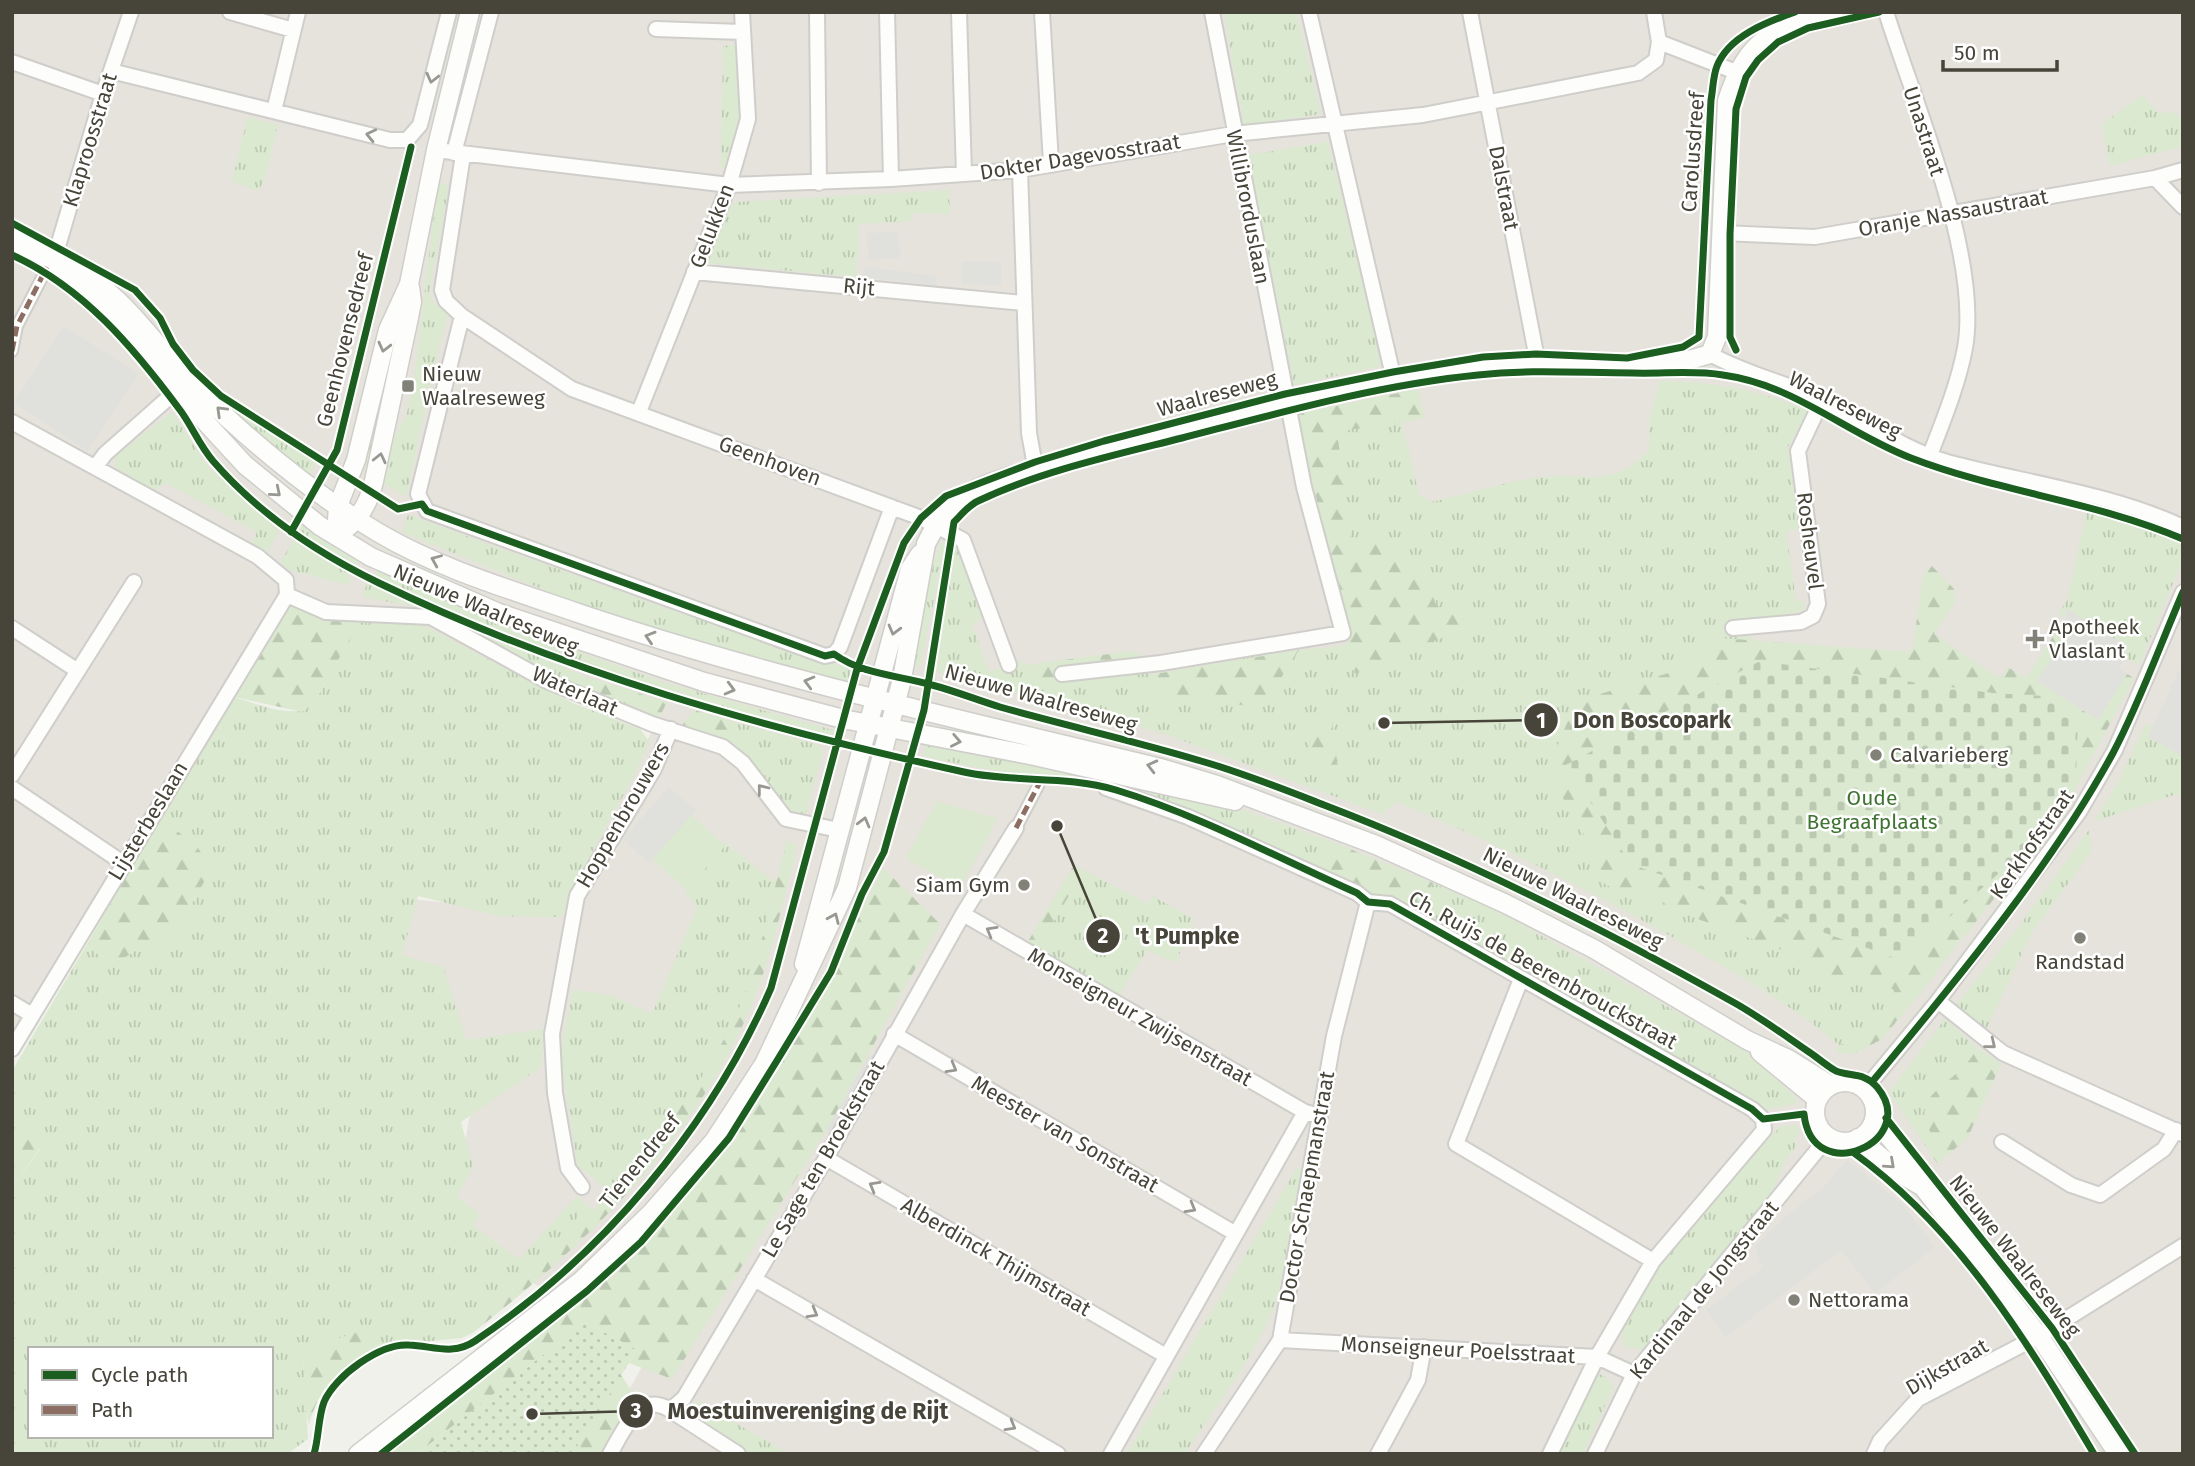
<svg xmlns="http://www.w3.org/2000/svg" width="2195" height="1466" viewBox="0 0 2195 1466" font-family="'Fira Sans',sans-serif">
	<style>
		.residential { fill: #e5e3db }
		.grass { fill: url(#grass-tufts); fill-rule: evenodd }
		.forest { fill: url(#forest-firs) }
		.cemetery { fill: url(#cemetery-stones) }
		.garden { fill: url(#garden-dots) }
		.pitch { fill: #dae9cf }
		.parking { fill: #e0e0dc }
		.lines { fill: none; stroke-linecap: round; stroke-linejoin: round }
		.pedestrian-casing { stroke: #cfceca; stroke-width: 14 }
		.minor-casing { stroke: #cfceca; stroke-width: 18 }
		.tertiary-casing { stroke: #cfceca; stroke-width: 21 }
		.pedestrian { stroke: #fdfdfc; stroke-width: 10 }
		.minor { stroke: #fdfdfc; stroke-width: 14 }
		.tertiary { stroke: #fdfdfc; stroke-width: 18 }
		.quiet { stroke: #8d6e63; stroke-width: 5; stroke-dasharray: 10 5; stroke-linecap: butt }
		.cycleway-casing { stroke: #fff; stroke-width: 11 }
		.cycleway { stroke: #1b5e20; stroke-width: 7 }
		.oneway { stroke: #999791 }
		.poi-dot { fill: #828178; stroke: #fff; stroke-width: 2.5 }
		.labels { text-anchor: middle; stroke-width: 5; stroke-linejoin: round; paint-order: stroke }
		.street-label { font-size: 21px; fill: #474439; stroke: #fff }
		.poi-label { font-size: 21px; fill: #474439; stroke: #fff; text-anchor: start }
		.park-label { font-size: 21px; fill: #3e7331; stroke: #fff }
		.leader { fill: none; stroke: #474439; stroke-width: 2.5 }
		.callout-dot { fill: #474439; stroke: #fff; stroke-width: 2.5 }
		.mark-label { font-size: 21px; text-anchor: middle; font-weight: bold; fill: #fff }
		.callout-label { font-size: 23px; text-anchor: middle; font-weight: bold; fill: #474439; stroke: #fff; stroke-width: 5; stroke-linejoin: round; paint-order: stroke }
	</style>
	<defs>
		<pattern id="grass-tufts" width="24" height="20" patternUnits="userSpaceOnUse" patternTransform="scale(1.75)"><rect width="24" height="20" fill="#dae9cf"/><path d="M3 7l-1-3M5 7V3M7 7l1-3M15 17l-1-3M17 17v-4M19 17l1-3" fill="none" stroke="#bcc9b2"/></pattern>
		<pattern id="forest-firs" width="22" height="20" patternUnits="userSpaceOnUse" patternTransform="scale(1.75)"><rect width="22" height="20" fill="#dae9cf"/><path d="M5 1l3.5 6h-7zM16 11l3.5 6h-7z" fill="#bcc9b2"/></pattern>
		<pattern id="cemetery-stones" width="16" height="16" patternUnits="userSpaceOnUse" patternTransform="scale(1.75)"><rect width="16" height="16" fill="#dae9cf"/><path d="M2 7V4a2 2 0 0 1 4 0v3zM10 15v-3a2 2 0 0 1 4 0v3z" fill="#bcc9b2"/></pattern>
		<pattern id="garden-dots" width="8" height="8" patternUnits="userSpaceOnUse" patternTransform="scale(1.75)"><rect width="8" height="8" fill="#dae9cf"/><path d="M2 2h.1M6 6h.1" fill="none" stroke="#bcc9b2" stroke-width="1.8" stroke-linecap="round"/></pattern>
	</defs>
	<rect width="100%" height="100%" fill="#f1f1ec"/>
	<path class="residential" d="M12 12H2183V1454H593L652 1349 479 1253 453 1207 470 1115 395 937 399 898 554 913 658 720 271 627 12 1059Z"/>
	<path class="grass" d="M1224 12H1296L1321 114 1244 125Z
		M735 45 736 61H739L741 132 729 168H721L723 46Z
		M2142 95 2158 113 2176 112 2183 124V146L2110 166 2102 124Z
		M248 117 278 125 264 180 260 188 255 190 232 181Z
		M1328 142 1381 357 1380 366 1294 385 1249 155Z
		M438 181 447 185 448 192 429 292 432 301 448 315 437 354 406 497 383 483 395 436 406 417 414 381Z
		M949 190 950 214 912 213 911 221 859 224 856 277 707 263 731 206 736 202Z
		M403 308 370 475 361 469Z
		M193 374 232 409 316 461 308 476 287 463Z
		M1660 381C1715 382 1757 389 1808 411L1788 447 1799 529 1786 531 1796 601H1805L1803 611 1746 622 1760 661 1566 765 1631 864 1937 973 1882 1039 1854 1054 1837 1052 1839 1045C1793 1006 1740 976 1688 946 1594 892 1497 843 1397 802L1382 814 1165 734 934 671 955 545 987 616 972 624 989 672 1021 661 1032 676 1069 668 1146 670 1149 675 1261 655 1348 645 1298 414 1418 389 1424 418 1402 422 1419 495 1431 502C1466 495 1502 482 1537 478 1587 471 1607 491 1649 451L1650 416Z
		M172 412 208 467 279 531 266 554 251 545 257 532 166 483 152 491 115 467 117 455Z
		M2088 506 2151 523 2183 537V559L2139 665 2125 658 2126 646 2066 609V618L2058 613 2067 601Z
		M408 515 674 611 851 669 849 681 721 649 591 609 402 532Z
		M300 521 360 560 357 565 297 532Z
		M948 532 920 667 909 665 935 558Z
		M293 541 348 573 350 585 292 571 280 563Z
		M378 570 488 619 660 681 836 731 834 740 619 676 459 614 376 576Z
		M368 581 456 622 587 677 583 693 439 618 412 606 362 597Z
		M365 612 420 624 573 703 640 729 649 741 634 776 569 894 562 917 500 916 418 896 402 955 443 967 466 1040 544 1029 541 1067 461 1122 473 1166 457 1197 479 1214 473 1226 519 1259 577 1196 588 1206 474 1332 462 1338 380 1346 374 1328 333 1340 303 1355 308 1439 287 1454H12V1187L41 1148 12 1131V1071L86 946 101 956 121 960 135 951 159 945 173 936 207 877 174 830 160 817 230 696C254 702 293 722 314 703ZM30 1349H271V1436H30Z
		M735 722 818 745 823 750 804 820 787 815 726 744Z
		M2146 724 2152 726 2148 736 2183 756V792L2095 821 2119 780Z
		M925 741 1208 798 1333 842 1322 868 1142 790 1096 777 1007 773 925 757Z
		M2089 830 2092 848 2087 858 2032 932 1985 1032 1956 1005 2017 929Z
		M724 842 783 889 764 960 709 1074 616 1196 578 1166 560 1057 573 990 610 995 652 1014 697 908 685 892Z
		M1084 870 1148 904 1153 896 1193 919 1176 963 1147 950 1119 996 1038 948Z
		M1433 883 1495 910 1727 1040 1753 1056 1797 1099 1795 1104 1763 1110 1416 915Z
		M1945 1019 1977 1048 1967 1065 1942 1085 1924 1112 1932 1135 1927 1148 1889 1092Z
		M1795 1125 1800 1129 1794 1142 1797 1145 1785 1161 1771 1196 1643 1349 1625 1347C1604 1314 1744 1163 1769 1134L1772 1136 1780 1127Z
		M1297 1168 1302 1169 1278 1295C1259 1352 1217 1404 1185 1454H1127Z
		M1591 1374 1603 1375 1614 1386 1583 1454H1554Z
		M697 1401 789 1454H750L689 1414Z"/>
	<path class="forest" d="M1418 389 1424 418 1337 432 1352 541 1391 543 1423 568 1436 605 1473 625 1355 674 1298 414Z
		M1932 566 1954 589 1955 602 1934 634 2000 679 2008 667 2026 679 2057 630 2066 636 2037 681 2098 720 2127 674 2134 678 2079 782 2076 774 2077 718 2044 696 1992 693 1760 661 1567 765 1631 864 1901 960 2053 825 1882 1039 1854 1054 1837 1052 1838 1046C1862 1035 1891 1025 1898 996L1895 990 1879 984 1833 979 1815 973 1783 950 1687 915 1651 896 1612 888 1602 882 1599 861 1559 791 1552 769 1553 756 1567 723 1587 698 1678 670 1698 659 1721 638 1908 652 1913 647 1923 575Z
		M285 601 365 612 314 703 302 712 230 696Z
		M1299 650 1261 709 1196 696 1177 706 1168 705 1156 697 1149 675Z
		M1133 651 1146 659 1069 668 1052 683 1032 676 1024 665Z
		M587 677 667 702 658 720 583 693Z
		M1330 704 1339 778 1313 766C1303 746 1316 719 1330 704Z
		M694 710 735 722 726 744 715 736 681 727Z
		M160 817 198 848 205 859 207 877 173 936 159 945 135 951 121 960 101 956 86 946Z
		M787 840 797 846C783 900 772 957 750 1009 694 1141 585 1245 474 1332L588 1206 593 1210C645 1153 695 1097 730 1028 759 969 770 902 787 840Z
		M1333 842 1433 883 1416 915 1322 868Z
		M1074 865 1084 870 1038 948 1027 943Z
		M883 868 940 924 827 1129 672 1379 629 1363 637 1350 585 1322 417 1454H386L601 1284 688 1195 743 1118 831 973Z
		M1977 1048 2001 1064 1967 1139 1937 1163 1927 1148 1932 1135 1927 1126 1925 1104C1940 1082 1965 1073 1977 1048Z
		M12 1131 41 1147 12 1187Z
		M374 1327 380 1346C345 1361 317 1388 309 1426L305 1406 303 1355 333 1340Z
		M621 1375 635 1396 599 1454H572Z"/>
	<path class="cemetery" d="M1760 661 1992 693 2044 696 2078 718 2076 774 2079 782 2053 825 1901 960 1631 864 1566 765Z"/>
	<path class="garden" d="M585 1322 637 1350 572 1454H417Z"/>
	<path class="pitch" d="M937 801 997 819 960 888 906 858Z
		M691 815 725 846 687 890 652 859Z"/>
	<path class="parking" d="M898 232 900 258 868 260 867 233Z
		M962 262H1001V285L962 284Z
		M864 267 937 276 935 285 863 277Z
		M64 326 138 374 88 451 14 403Z
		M2066 608 2126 646 2125 658 2118 668 2127 674 2098 720 2037 681 2066 636 2057 630 2066 618Z
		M2179 670 2183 672V756L2148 737Z
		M669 787 696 810 649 863 623 839Z
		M875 1054 828 1136 827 1129 868 1057Z
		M1847 1160 1902 1204 1935 1247 1875 1293 1841 1250 1726 1337 1706 1310 1764 1267 1758 1261 1760 1259 1756 1255 1758 1251 1755 1248 1780 1221 1825 1186Z"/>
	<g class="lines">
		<defs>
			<path id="pedestrian" d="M12 351 17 326 48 266
				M1016 828 1039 784"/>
			<path id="minor" d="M230 12 293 30
				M817 12 819 183
				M887 12 891 179
				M959 12 964 174
				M1042 12 1051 163
				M1309 12 1394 380
				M1470 12 1538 364
				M1654 12 1659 42 1736 72
				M1886 12C1914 102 1981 256 1965 348 1958 385 1943 421 1930 455
				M656 29 742 32
				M12 62 103 94
				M111 71 390 140H407L420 125 449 12
				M274 111 298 12
				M436 150 729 185 891 179 1020 170 1233 134 1423 115 1638 73 1656 60 1659 42
				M454 153 491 12
				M463 155 442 290 446 301 462 316 572 389 921 518 963 540 1009 665
				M1020 170 1029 433 1036 471
				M2155 178 2183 207
				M1722 233 1815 237 2155 178 2183 170
				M58 246 103 94 131 12
				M694 272 1024 303
				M462 316 418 494 427 511 825 656 834 654 840 647 892 507
				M1710 354C1744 373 1783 382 1818 398 1862 418 1900 448 1947 462 2025 483 2110 493 2183 527
				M639 412 729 185 748 119 742 12
				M12 422 257 556 286 580 287 595
				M96 466 105 454 184 384
				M287 595 326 612 431 617 547 681 652 724 723 747 743 763 786 819 839 830
				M12 628 78 671
				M1733 628 1801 622 1813 616 1818 604 1798 451 1822 400
				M1062 674 1161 663 1343 633 1304 487 1212 12
				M12 775 134 582
				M12 788 123 863
				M1106 788 1188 817 1357 893 1368 902 1390 904 1752 1109 1763 1119 1764 1130 1653 1261 1597 1357 1550 1454
				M963 914 1305 1112 1320 1116
				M1521 979 1456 1144 1653 1261
				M1938 1001 2003 1053 2183 1134
				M12 1003 32 1015
				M894 1034 1236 1234
				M12 1049 287 595
				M1865 1089 1938 1001 2079 812 2115 750 2183 592
				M2002 1142 2071 1185 2100 1195 2164 1149 2176 1130
				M826 1158 1166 1356
				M582 1187 568 1168 555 1093 552 1034 577 896 654 769 671 729
				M754 1279 1058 1454
				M1280 1340 1597 1357 1634 1374
				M670 1410 738 1454
				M610 1454C623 1432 639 1390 670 1410L684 1398 826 1158 963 914 1016 828
				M1111 1454 1305 1112
				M1204 1454 1280 1340 1334 1036 1368 902
				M1378 1454 1418 1380 1424 1347
				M1595 1454 1634 1374 1828 1137
				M1874 1454 1880 1441 1918 1399 2039 1336 2183 1246"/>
			<path id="tertiary" d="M12 235C50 250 87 271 117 300 144 325 165 356 191 383 247 439 310 492 379 533 440 569 512 590 578 613 770 678 968 721 1164 769L1214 784 1376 845 1506 904 1594 949 1747 1040 1788 1059 1830 1085
				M12 246 87 292 126 330 177 391 245 465 320 526 371 557 499 613 704 682 843 719 1030 755 1235 801
				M348 527C362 515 370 499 374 481L408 322 412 302 410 287
				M336 536 338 506 356 460 388 330 409 284 436 150 470 12
				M804 964 910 569 920 554
				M1760 1052 1817 1099
				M1815 1112a30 30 0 1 1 60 0a30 30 0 1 1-60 0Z
				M1874 1119 1914 1167 1923 1187 2039 1336 2118 1454
				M1858 1138 1904 1176 1923 1187
				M358 1454 582 1280 652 1212 714 1141 764 1064 847 888 902 679 926 544C934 527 946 510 961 498 991 477 1037 470 1071 460 1207 420 1348 378 1489 366 1563 359 1639 378 1710 354L1717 337 1727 101C1747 38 1774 28 1835 12"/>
		</defs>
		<use href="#pedestrian" class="pedestrian-casing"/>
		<use href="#minor" class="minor-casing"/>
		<use href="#tertiary" class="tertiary-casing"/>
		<use href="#pedestrian" class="pedestrian"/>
		<use href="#minor" class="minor"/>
		<use href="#tertiary" class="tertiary"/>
		<path class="quiet" d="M12 351 17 326 47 267
			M1016 828 1039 784"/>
		<defs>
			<path id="cycleway" d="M12 223 135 290 160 318 173 344 193 370 221 396 398 509 422 504 427 511 825 656 834 654C863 675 898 675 932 685 955 691 977 700 1000 707 1067 726 1135 741 1201 761 1243 773 1283 789 1324 805 1466 859 1600 927 1733 1002 1760 1017 1784 1035 1809 1052 1818 1058 1827 1066 1836 1071 1851 1077 1864 1072 1877 1087 1922 1141 1812 1190 1804 1114L1763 1119 1752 1109 1390 904 1368 902 1357 893C1278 858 1199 815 1116 790 1066 775 1014 783 964 772 763 728 565 673 379 583 317 553 258 513 213 461 199 445 192 426 180 410 134 348 83 287 12 255
				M1736 350 1730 337V234L1736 109 1746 77 1758 60 1778 42 1808 28 1879 12
				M291 532 337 450 411 147
				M1872 1082C1956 981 2051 867 2113 753 2140 702 2160 645 2183 592
				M1886 1118 2052 1328 2135 1454
				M1854 1153C1960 1230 2028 1343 2094 1454
				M314 1454C319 1437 318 1418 324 1402 335 1376 380 1343 409 1345 433 1346 453 1356 475 1341 602 1256 710 1128 771 988L857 669 904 543 921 518 946 496 1035 462 1104 441 1285 394 1393 372 1483 357 1536 354 1627 358 1683 347 1699 337 1711 100C1713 89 1713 76 1717 66 1729 36 1767 22 1795 12
				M381 1454 587 1291 641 1242 729 1138 778 1059 831 972 862 894 884 852 924 710 954 522C962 514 969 505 978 501 1041 471 1115 455 1182 438 1279 413 1378 385 1478 375 1530 369 1581 373 1633 373 1663 374 1694 370 1723 375 1795 385 1846 433 1911 458 1999 492 2094 501 2183 539"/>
		</defs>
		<use href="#cycleway" class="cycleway-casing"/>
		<use href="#cycleway" class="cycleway"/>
	</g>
	<defs><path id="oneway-chevron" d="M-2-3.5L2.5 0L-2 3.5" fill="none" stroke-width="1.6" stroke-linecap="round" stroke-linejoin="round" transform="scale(1.75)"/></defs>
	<g class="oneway">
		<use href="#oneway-chevron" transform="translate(432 78) rotate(104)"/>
		<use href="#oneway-chevron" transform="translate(371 135) rotate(-167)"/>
		<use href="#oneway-chevron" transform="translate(384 347) rotate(104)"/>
		<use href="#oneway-chevron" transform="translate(221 411) rotate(-136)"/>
		<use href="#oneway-chevron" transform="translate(380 458) rotate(-77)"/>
		<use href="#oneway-chevron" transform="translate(276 492) rotate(40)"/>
		<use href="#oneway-chevron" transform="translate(436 560) rotate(-157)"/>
		<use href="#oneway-chevron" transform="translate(894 630) rotate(105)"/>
		<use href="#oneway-chevron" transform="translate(650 637) rotate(-163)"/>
		<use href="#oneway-chevron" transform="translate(809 682) rotate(-165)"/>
		<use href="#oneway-chevron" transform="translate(730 689) rotate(15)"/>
		<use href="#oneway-chevron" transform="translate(956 741) rotate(11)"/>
		<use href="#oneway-chevron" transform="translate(1152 766) rotate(-166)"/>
		<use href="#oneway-chevron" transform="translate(762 789) rotate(-128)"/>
		<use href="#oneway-chevron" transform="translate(864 822) rotate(-75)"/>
		<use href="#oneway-chevron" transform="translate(834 918) rotate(-66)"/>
		<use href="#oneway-chevron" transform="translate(991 931) rotate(-150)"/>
		<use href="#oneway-chevron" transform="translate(1991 1044) rotate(39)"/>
		<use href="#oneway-chevron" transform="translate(952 1068) rotate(30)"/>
		<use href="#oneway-chevron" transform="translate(1890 1164) rotate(42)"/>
		<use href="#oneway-chevron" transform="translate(874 1186) rotate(-150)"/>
		<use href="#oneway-chevron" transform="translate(1191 1208) rotate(30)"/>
		<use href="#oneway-chevron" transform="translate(813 1313) rotate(30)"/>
		<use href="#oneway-chevron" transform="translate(1011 1426) rotate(30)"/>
	</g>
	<g class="poi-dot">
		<rect x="401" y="379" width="14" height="14" rx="3.5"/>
		<path d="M2031.5 628.5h7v7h7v7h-7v7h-7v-7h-7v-7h7z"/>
		<circle cx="1876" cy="755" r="7"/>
		<circle cx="1024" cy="885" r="7"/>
		<circle cx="2080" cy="938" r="7"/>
		<circle cx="1794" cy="1300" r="7"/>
	</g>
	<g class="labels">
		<g class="street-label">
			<text transform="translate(1924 131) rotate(72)" y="7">Unastraat</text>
			<text transform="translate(90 140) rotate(-73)" y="7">Klaproosstraat</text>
			<text transform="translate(1693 152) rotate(-86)" y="7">Carolusdreef</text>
			<text transform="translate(1080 157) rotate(-9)" y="7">Dokter Dagevosstraat</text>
			<text transform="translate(1504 188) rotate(79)" y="7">Dalstraat</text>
			<text transform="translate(1248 207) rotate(79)" y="7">Willibrorduslaan</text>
			<text transform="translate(1953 213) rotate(-10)" y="7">Oranje Nassaustraat</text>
			<text transform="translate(712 226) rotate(-69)" y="7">Gelukken</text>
			<text transform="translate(859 287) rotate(5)" y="7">Rijt</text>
			<text transform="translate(345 340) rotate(-76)" y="7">Geenhovensedreef</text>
			<text transform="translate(1217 394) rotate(-15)" y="7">Waalreseweg</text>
			<text transform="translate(1845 405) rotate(27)" y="7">Waalreseweg</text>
			<text transform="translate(770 461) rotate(20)" y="7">Geenhoven</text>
			<text transform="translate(1810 541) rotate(83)" y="7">Rosheuvel</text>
			<text transform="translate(486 609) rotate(23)" y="7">Nieuwe Waalreseweg</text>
			<text transform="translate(575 691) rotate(24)" y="7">Waterlaat</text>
			<text transform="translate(1041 698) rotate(16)" y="7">Nieuwe Waalreseweg</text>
			<text transform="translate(623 815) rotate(-60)" y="7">Hoppenbrouwers</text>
			<text transform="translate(148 821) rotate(-59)" y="7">Lijsterbeslaan</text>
			<text transform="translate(2032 844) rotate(-55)" y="7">Kerkhofstraat</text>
			<text transform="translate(1573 898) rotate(27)" y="7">Nieuwe Waalreseweg</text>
			<text transform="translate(1543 970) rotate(29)" y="7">Ch. Ruijs de Beerenbrouckstraat</text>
			<text transform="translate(1140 1017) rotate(30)" y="7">Monseigneur Zwijsenstraat</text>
			<text transform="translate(1065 1134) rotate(30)" y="7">Meester van Sonstraat</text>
			<text transform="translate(823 1159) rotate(-60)" y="7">Le Sage ten Broekstraat</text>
			<text transform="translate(640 1161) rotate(-51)" y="7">Tienendreef</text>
			<text transform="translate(1307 1187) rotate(-80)" y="7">Doctor Schaepmanstraat</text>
			<text transform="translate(2015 1256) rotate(52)" y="7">Nieuwe Waalreseweg</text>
			<text transform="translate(996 1257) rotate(30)" y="7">Alberdinck Thijmstraat</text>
			<text transform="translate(1704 1290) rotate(-51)" y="7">Kardinaal de Jongstraat</text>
			<text transform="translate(1458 1350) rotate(3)" y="7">Monseigneur Poelsstraat</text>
			<text transform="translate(1947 1367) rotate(-30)" y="7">Dijkstraat</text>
		</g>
		<g class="poi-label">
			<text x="422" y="381">Nieuw<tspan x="422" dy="24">Waalreseweg</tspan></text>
			<text x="2049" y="634">Apotheek<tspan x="2049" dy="24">Vlaslant</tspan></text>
			<text x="1890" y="762">Calvarieberg</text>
			<text x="1010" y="892" text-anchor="end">Siam Gym</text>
			<text x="2080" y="969" text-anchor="middle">Randstad</text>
			<text x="1808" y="1307">Nettorama</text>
		</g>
		<g class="park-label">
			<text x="1872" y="805">Oude<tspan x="1872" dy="24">Begraafplaats</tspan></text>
		</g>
	</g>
	<path class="leader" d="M1384 723L1541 720M1057 826L1103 936M532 1414L636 1411"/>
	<g class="callout-dot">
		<circle cx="1384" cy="723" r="7"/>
		<circle cx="1057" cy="826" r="7"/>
		<circle cx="532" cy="1414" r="7"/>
		<circle cx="1541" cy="720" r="18"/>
		<circle cx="1103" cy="936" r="18"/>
		<circle cx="636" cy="1411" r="18"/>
	</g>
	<g class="mark-label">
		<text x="1541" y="728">1</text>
		<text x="1103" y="943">2</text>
		<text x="636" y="1418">3</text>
	</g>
	<g class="callout-label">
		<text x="1652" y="728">Don Boscopark</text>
		<text x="1187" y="944">'t Pumpke</text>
		<text x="808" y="1419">Moestuinvereniging de Rijt</text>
	</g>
	<rect width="2195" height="1466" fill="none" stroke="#474439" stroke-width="28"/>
	<rect x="28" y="1347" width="245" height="91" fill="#ffffff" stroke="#b5b4b0" stroke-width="2"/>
	<rect x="42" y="1370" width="35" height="10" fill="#1b5e20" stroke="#b5b4b0" stroke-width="2"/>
	<text x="91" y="1382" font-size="21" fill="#474439">Cycle path</text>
	<rect x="42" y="1405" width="35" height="10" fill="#8d6e63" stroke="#b5b4b0" stroke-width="2"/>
	<text x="91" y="1417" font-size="21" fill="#474439">Path</text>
	<path d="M1943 60v10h114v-10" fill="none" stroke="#474439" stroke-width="3.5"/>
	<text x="1954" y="60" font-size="21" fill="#474439" stroke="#ffffff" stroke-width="5" paint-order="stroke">50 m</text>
</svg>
